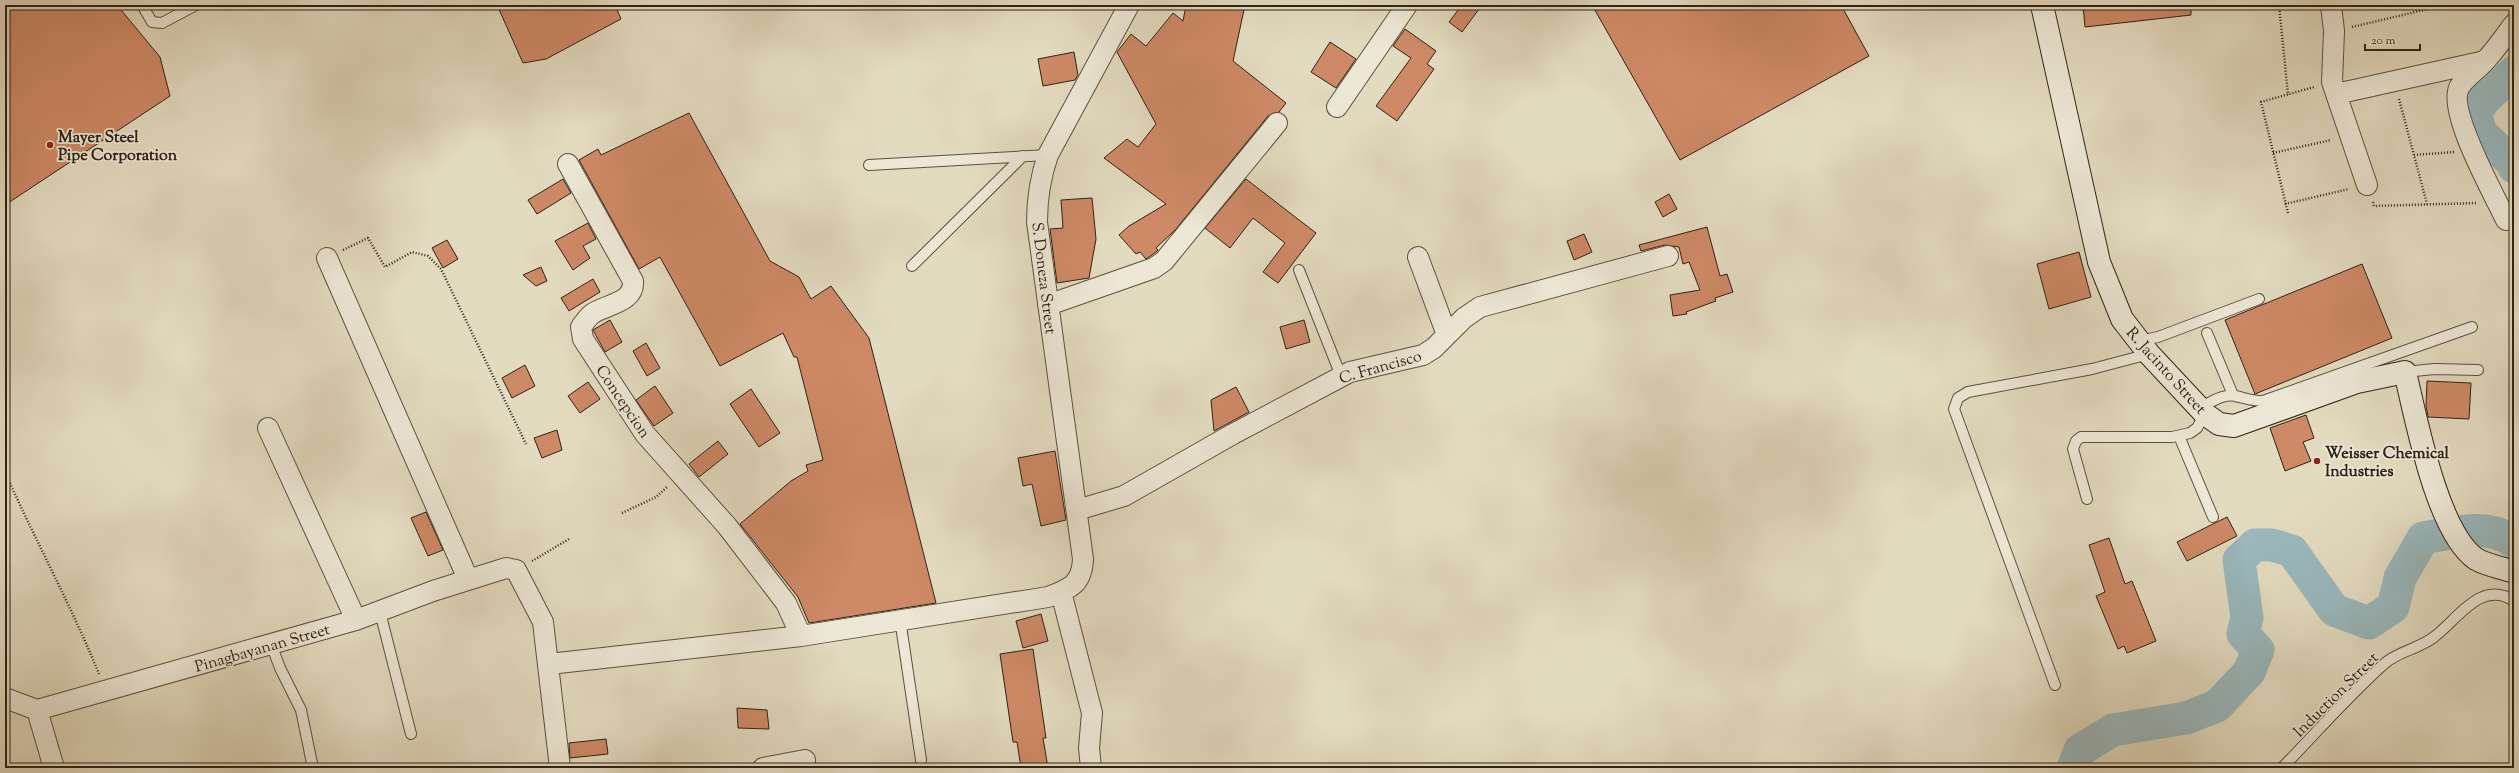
<svg xmlns="http://www.w3.org/2000/svg" width="2519" height="773" viewBox="0 0 2519 773" font-family="'Sorts Mill Goudy',serif">
	<style>
		.lines { fill: none; stroke-linecap: round; stroke-linejoin: round }
		.river { stroke: #9ab8bd; stroke-width: 33 }
		.building { fill: #ce8966; stroke: #2d2215 }
		.lane-casing { stroke: #5a5040; stroke-width: 12 }
		.street-casing { stroke: #5a5040; stroke-width: 22 }
		.secondary-casing { stroke: #2d2215; stroke-width: 24 }
		.path { stroke: #2d2215; stroke-width: 2.5; stroke-dasharray: 1 2; stroke-linecap: butt }
		.lane { stroke: #ede8d6; stroke-width: 10 }
		.street { stroke: #ede8d6; stroke-width: 20 }
		.secondary { stroke: #ede8d6; stroke-width: 22 }
		.poi-dot { fill: #8f2418; stroke: #ede8d6; stroke-width: 1.5 }
		.labels { text-anchor: middle; stroke-width: 3.5; stroke-linejoin: round; paint-order: stroke }
		.poi-label { font-size: 16px; font-weight: bold; fill: #2d2215; stroke: #ede8d6; text-anchor: start }
		.street-label { font-size: 16px; fill: #2d2215; stroke: #ede8d6 }
	</style>
	<rect width="100%" height="100%" fill="#e3dbc0"/>
	<filter id="stains"><feTurbulence type="fractalNoise" baseFrequency=".005" numOctaves="4"/><feColorMatrix values="0 0 0 0 .2 0 0 0 0 .09 0 0 0 0 .02 0 0 0 .5 -.17"/></filter>
	<radialGradient id="worn" r=".72"><stop offset=".6" stop-color="#630" stop-opacity="0"/><stop offset="1" stop-color="#630" stop-opacity=".3"/></radialGradient>
	<g class="lines">
		<path class="river" d="M2514 72 2483 101 2475 114 2481 133 2513 163 2514 167
			M2073 768 2080 750 2113 730 2186 718 2217 706 2249 672 2258 650 2243 634 2247 618 2239 560 2255 545H2272L2292 551 2334 610 2369 623 2393 607 2400 578 2423 538C2453 533 2488 522 2514 542"/>
	</g>
	<path class="building" d="M5 5H117L160 57 170 96 5 205Z
		M497 5H615L621 19 546 59 523 63Z
		M1186 5H1245L1233 61 1286 103 1279 112 1268 116 1176 229 1156 248 1158 250 1156 252 1146 259 1140 252 1136 254 1119 235 1129 226 1166 204 1104 158 1127 139 1138 147 1156 124 1117 52 1131 34 1146 46 1173 13 1183 21Z
		M1462 5H1482L1462 32 1449 22Z
		M1592 5H1841L1869 56 1680 160Z
		M2083 5H2191V15L2085 27Z
		M1405 29 1436 51 1427 64 1434 69 1397 121 1376 106 1411 58 1393 46Z
		M1330 42 1356 59 1336 88 1311 72Z
		M1074 52 1078 75 1075 80 1043 86 1038 59Z
		M689 113 770 261 799 277 811 299 831 286 869 338 936 603 809 623 798 597 740 524 791 481 808 471 806 465 823 460 797 357H794L783 333 720 366 660 257 639 269 579 160 598 149 601 155Z
		M563 179 571 193 537 214 528 200Z
		M1246 179 1316 233 1278 283 1263 272 1285 243 1253 218 1230 248 1205 228Z
		M1669 194 1677 209 1663 217 1655 202Z
		M1092 198 1096 239 1089 278 1057 283 1050 229 1063 228 1061 200Z
		M588 223 596 239 583 246 590 258 573 270 555 241Z
		M1707 227 1720 276 1727 274 1733 292 1715 298 1716 301 1686 312 1687 314 1673 316 1670 295 1700 290 1689 262 1683 264 1679 247 1665 245 1641 251 1639 245Z
		M1584 234 1592 252 1574 260 1567 241Z
		M447 240 458 259 443 268 432 248Z
		M2079 252 2091 297 2049 309 2037 264Z
		M2362 264 2392 338 2255 394 2225 320Z
		M541 267 547 281 536 286 523 275Z
		M593 279 600 292 569 311 561 298Z
		M610 320 622 342 605 352 593 330Z
		M1304 320 1310 342 1286 349 1280 327Z
		M646 343 660 368 647 376 633 351Z
		M525 365 535 386 512 398 502 378Z
		M2427 381 2471 383 2469 419 2428 417 2426 406Z
		M588 382 600 399 580 413 568 396Z
		M655 386 673 413 654 426 636 400Z
		M1236 387 1249 412 1214 431 1211 400Z
		M751 389 780 433 759 447 730 404Z
		M2306 415 2314 438 2303 442 2311 461 2285 471 2270 428Z
		M557 430 562 450 542 458 534 438Z
		M718 441 728 454 699 477 689 464Z
		M1055 451 1066 520 1041 526 1032 484 1023 486 1018 458Z
		M426 512 443 550 428 556 411 518Z
		M2227 517 2237 536 2187 561 2177 542Z
		M2109 538 2125 584 2132 581 2156 641 2127 653 2124 646 2118 649 2096 596 2105 592 2089 545Z
		M1041 614 1048 641 1023 648 1016 621Z
		M1033 649 1046 738H1043L1048 768H1021L1017 742H1013L1000 654Z
		M737 708 767 710 769 729 738 728Z
		M606 739 608 754 570 758 569 743Z"/>
	<g class="lines">
		<defs>
			<path id="lane" d="M142 5 152 22 162 23 196 5
				M869 165 1048 155
				M912 266 1023 156
				M1299 270 1341 376
				M2207 333 2233 395
				M2139 341 2158 337 2259 299
				M2405 372 2434 369 2478 370
				M2199 409C2208 403 2224 393 2235 396 2245 398 2252 401 2263 401L2472 327
				M2179 436 2213 517
				M2087 499 2073 449 2076 441 2081 437H2172L2190 433 2197 428 2205 414
				M380 612 411 734
				M900 619 921 760
				M271 644 280 668 301 710 313 768
				M2055 685 1954 409 1958 398 1968 392 2092 369 2149 354
				M2282 768C2316 733 2348 696 2384 664 2398 651 2419 649 2434 637 2458 619 2481 579 2514 601"/>
			<path id="street" d="M2331 5 2334 31 2332 82 2367 185
				M2336 94 2485 61
				M1337 107 1407 5
				M568 164 633 281C635 303 606 304 592 314 588 317 584 323 581 327L583 339 645 434 727 526 786 603 801 636
				M2506 220C2495 196 2445 108 2460 86 2466 77 2478 69 2486 60 2496 49 2505 36 2514 24
				M1418 257 1447 335
				M327 258 468 579
				M1048 305 1154 268 1164 261 1277 123
				M268 428 356 620
				M1077 510 1124 496 1233 434 1350 372 1423 355 1434 348 1464 318 1480 307 1668 256
				M1061 592 1092 713 1089 748 1091 768
				M549 664 801 636 1048 597C1070 589 1082 584 1083 559L1037 222C1037 197 1040 178 1048 155L1129 5
				M5 698 37 710 356 620 433 591 506 568 516 570 543 622 560 768
				M37 710 54 768
				M763 768 805 760"/>
			<path id="secondary" d="M2042 5 2099 262 2122 319 2149 354 2205 414 2219 424 2234 426 2357 382 2405 372C2416 418 2437 532 2476 559 2486 565 2503 568 2514 572"/>
		</defs>
		<use href="#lane" class="lane-casing"/>
		<use href="#street" class="street-casing"/>
		<use href="#secondary" class="secondary-casing"/>
		<path class="path" d="M2279 5 2288 95
			M2352 27 2445 5
			M2399 99 2427 204
			M2273 153 2331 140
			M2414 155 2454 152
			M2373 202 2374 206 2477 203
			M2285 204 2349 189
			M2288 213 2261 102 2314 87
			M343 250 368 238 385 267 412 252 428 256 441 269 526 444
			M5 472C35 540 71 605 99 674
			M622 513 656 497 667 487
			M532 561 569 539"/>
		<use href="#lane" class="lane"/>
		<use href="#street" class="street"/>
		<use href="#secondary" class="secondary"/>
	</g>
	<g class="poi-dot">
		<circle cx="50" cy="145" r="4"/>
		<circle cx="2317" cy="461" r="4"/>
	</g>
	<g class="labels">
		<g class="poi-label">
			<text x="58" y="142">Mayer Steel<tspan x="58" dy="18">Pipe Corporation</tspan></text>
			<text x="2325" y="458">Weisser Chemical<tspan x="2325" dy="18">Industries</tspan></text>
		</g>
		<g class="street-label">
			<text transform="translate(1045 278) rotate(83)" y="6">S. Doneza Street</text>
			<text transform="translate(1380 366) rotate(-16)" y="6">C. Francisco</text>
			<text transform="translate(2167 370) rotate(48)" y="6">R. Jacinto Street</text>
			<text transform="translate(624 401) rotate(56)" y="6">Concepcion</text>
			<text transform="translate(262 647) rotate(-16)" y="6">Pinagbayanan Street</text>
			<text transform="translate(2335 694) rotate(-45)" y="6">Induction Street</text>
		</g>
	</g>
	<rect width="2519" height="773" fill="none" stroke="#e3dbc0" stroke-width="20"/>
	<rect x="6" y="6" width="2507" height="761" fill="none" stroke="#2d2215" stroke-width="2"/>
	<rect x="10" y="10" width="2499" height="753" fill="none" stroke="#2d2215"/>
	<path d="M2365 44v6h55v-6" fill="none" stroke="#2d2215" stroke-width="2"/>
	<text x="2371" y="44" font-size="12" fill="#2d2215" stroke="#ede8d6" stroke-width="3" paint-order="stroke">20 m</text>
	<rect width="100%" height="100%" filter="url(#stains)"/>
	<rect width="100%" height="100%" fill="url(#worn)"/>
</svg>
